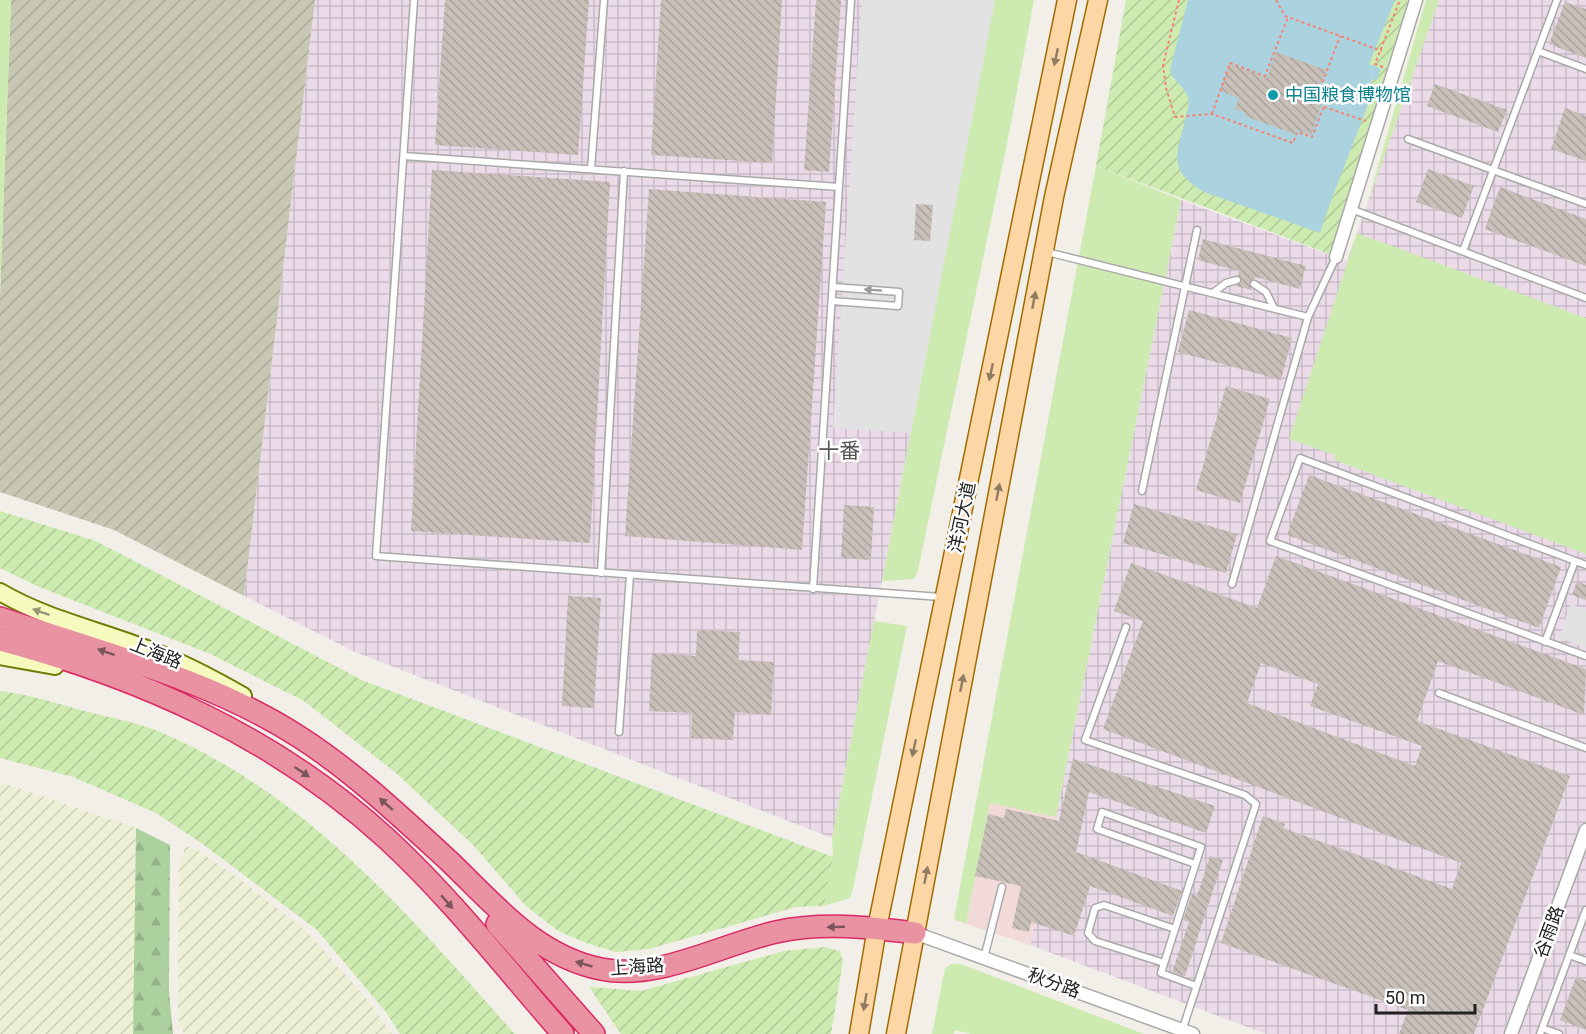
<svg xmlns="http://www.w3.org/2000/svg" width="1586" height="1034" viewBox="0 0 1586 1034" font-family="Roboto,'Noto Sans SC',sans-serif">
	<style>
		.commercial { fill: #f2dad9 }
		.industrial { fill: url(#industrial-grid) }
		.construction { fill: url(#construction-furrows) }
		.farmland { fill: url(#farmland-furrows) }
		.grass { fill: #cdebb0 }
		.forest { fill: url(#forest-firs) }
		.garden { fill: url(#garden-furrows) }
		.parking { fill: #e2e2e2 }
		.water { fill: #aad3df }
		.building { fill: url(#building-back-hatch); fill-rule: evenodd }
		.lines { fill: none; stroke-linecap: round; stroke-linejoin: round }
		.lane-casing { stroke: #a9a9a9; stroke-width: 9 }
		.street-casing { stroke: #a9a9a9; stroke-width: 15 }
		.secondary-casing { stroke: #707d05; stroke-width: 20 }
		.primary-casing { stroke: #a06b00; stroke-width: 21 }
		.highway-casing { stroke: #dc2a67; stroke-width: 24 }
		.path { stroke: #fa8072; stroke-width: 2; stroke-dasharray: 3 3; stroke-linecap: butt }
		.lane { stroke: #fff; stroke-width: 6 }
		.street { stroke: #fff; stroke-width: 12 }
		.secondary { stroke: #f7fabf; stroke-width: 16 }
		.primary { stroke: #fcd6a4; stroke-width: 18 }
		.highway { stroke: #e892a2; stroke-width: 21 }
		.path-bridge { stroke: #fa8072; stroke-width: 2; stroke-dasharray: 3 3; stroke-linecap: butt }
		.oneway { fill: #8f7c63 }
		.oneway2 { fill: #9c9c9c }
		.oneway3 { fill: #979978 }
		.oneway4 { fill: #7b545c }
		.culture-dot { fill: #0f9aa8; stroke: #fff; stroke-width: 2 }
		.labels { text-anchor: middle; stroke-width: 5; stroke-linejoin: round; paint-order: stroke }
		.culture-label { font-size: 18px; fill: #0d838f; stroke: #fff; text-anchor: start }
		.street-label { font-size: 18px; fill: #222; stroke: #fff }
		.quarter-label { font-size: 21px; fill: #555; stroke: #fff }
	</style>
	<defs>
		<pattern id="industrial-grid" width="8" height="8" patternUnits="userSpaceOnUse" patternTransform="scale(1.5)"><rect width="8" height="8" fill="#ebdbe8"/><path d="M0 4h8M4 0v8" fill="none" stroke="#c9bcc7"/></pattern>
		<pattern id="construction-furrows" width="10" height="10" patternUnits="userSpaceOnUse" patternTransform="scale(1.5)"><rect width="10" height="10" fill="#c7c7b4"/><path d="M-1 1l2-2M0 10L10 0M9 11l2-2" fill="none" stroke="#abab9a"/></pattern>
		<pattern id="farmland-furrows" width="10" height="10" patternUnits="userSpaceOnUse" patternTransform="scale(1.5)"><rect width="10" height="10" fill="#eef0d5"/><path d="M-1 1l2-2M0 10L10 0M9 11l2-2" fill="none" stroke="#ccceb7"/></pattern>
		<pattern id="forest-firs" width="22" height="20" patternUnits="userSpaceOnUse" patternTransform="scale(1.5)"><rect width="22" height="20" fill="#add19e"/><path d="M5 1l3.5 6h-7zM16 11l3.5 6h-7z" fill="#95b388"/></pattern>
		<pattern id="garden-furrows" width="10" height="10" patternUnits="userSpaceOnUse" patternTransform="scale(1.5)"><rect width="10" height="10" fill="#cdebb0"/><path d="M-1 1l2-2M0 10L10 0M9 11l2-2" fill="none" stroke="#b0c997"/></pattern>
		<pattern id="building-back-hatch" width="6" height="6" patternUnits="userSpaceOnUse" patternTransform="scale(1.5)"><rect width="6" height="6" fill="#c7bfb8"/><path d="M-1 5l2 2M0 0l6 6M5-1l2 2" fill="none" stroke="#aba49e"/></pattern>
	</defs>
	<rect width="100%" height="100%" fill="#f2efe9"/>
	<path class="commercial" d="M990 802 1056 817 1030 945 966 924Z"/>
	<path class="industrial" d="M315 0H995L832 838 353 651 244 596Z
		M1439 0H1586V1034H1266L1030 945 1181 200 1347 261Z"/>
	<path class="construction" d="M11 0H315L244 596 114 530 0 492V296Z"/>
	<path class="farmland" d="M0 782 136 828 133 1034H0Z
		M186 846 196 849 237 877 304 929 366 998 392 1034H184L178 1018 179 863Z"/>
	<path class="grass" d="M0 0H11L0 296Z
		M995 0H1034L1006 149 918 570 914 579 882 581Z
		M1426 0H1439L1366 208Z
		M1096 166 1181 200 1056 817 990 803 966 924 954 919Z
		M1357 233 1586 318V554L1334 460 1335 455 1289 439Z
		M874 621 907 626 853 889 850 898 824 906 833 857 832 838Z
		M951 964H961L1144 1034H971L955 1030 954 1034H932L945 968Z"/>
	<path class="forest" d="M136 828 170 845 169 991 173 1034H133Z"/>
	<path class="garden" d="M1126 0H1408L1332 255 1096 166Z
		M0 511 96 541 364 681 833 857 824 906 796 907 649 949 616 952 589 944 558 931 526 906 473 845 396 773 304 701 208 653 39 587 0 568Z
		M0 691C28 694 56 703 84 711 108 717 135 722 158 731 308 794 410 917 515 1034H400L386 1012 317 930 204 845 156 813 73 777 0 758Z
		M825 947 840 951 843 961 831 1034H621L589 987 641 991 784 951Z"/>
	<path class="parking" d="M862 0H995L911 433 833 428Z
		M1571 604 1586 610V648L1559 638Z"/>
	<path class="water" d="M1188 0H1395L1369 64 1381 69 1377 80 1372 79 1367 94 1371 96C1355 142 1335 186 1320 233L1204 192C1168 171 1176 155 1185 120 1186 114 1189 107 1189 102 1187 87 1173 82 1170 70Z"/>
	<path class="building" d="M445 0H589L578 155 435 145Z
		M661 0H782L772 163 651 155Z
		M816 0H841L829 172 804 170Z
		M1565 2 1586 9V58L1549 44Z
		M1276 52 1326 70 1315 101 1322 103 1311 135 1296 130 1294 134 1245 116 1246 113 1235 109 1239 98 1220 91 1230 64 1267 78Z
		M1435 84 1507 110 1498 132 1427 106Z
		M1565 108 1586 116V161L1551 149Z
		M1428 169 1474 186 1462 218 1416 202Z
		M432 170 610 182 590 543 411 531Z
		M1500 187 1586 219V266L1485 229Z
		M649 189 826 202 802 550 625 536Z
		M916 204 933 205 930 241 914 240Z
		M1203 239 1306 266 1300 289 1255 277 1249 283 1252 290 1235 286 1242 281 1238 275 1239 271 1198 260Z
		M1189 310 1292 338 1281 380 1178 352Z
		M1226 386 1270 399 1240 503 1196 490Z
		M1309 475 1561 567 1539 628 1287 535Z
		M1134 504 1237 534 1226 573 1123 543Z
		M844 505 874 507 871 560 841 558Z
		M1276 556 1586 669 1584 715 1438 661 1417 721 1570 776 1474 1034H1399L1408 1010 1221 943 1263 816 1285 824 1283 828 1452 889 1461 863 1103 729 1143 621 1114 611 1131 563 1257 608ZM1261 663 1318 684 1310 706 1422 746 1415 766 1247 703Z
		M1577 581 1586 585V600L1572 595Z
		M568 596 601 598 594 708 562 706Z
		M697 630 740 632 738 660 774 662 771 715 735 712 733 740 691 738 692 713 649 711 652 653 696 656Z
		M1073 759 1215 806 1206 833 1089 792 1076 852 1182 891 1173 916 1090 886 1074 936 1031 922 1029 932 1012 928 1021 886 975 876 988 814 1004 818 1006 809 1059 821Z
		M1210 856 1223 860 1185 976 1172 972 1189 922 1183 920 1192 894 1197 896Z
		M1576 977 1586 981V1030L1560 1020Z"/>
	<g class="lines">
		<defs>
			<path id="lane" d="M414 0 376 556 941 597
				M1538 51 1586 69
				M1408 139 1586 204
				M404 156 839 187
				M591 169 604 0
				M1351 209 1586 298
				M1463 251 1557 0
				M1047 252 1308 317
				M1254 284 1266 292 1274 308
				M1213 293 1226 283 1237 280
				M832 301 898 306 899 292 833 287
				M1142 491 1197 230
				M1586 565 1300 458 1270 541 1586 656
				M601 573 624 171
				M1232 584 1308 317 1336 257
				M813 589 851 0
				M1126 627 1085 740 1245 795 1256 804 1182 1031
				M1545 642 1575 561
				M1439 693 1586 748
				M619 732 630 575
				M1195 864 1097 829 1102 812 1201 847C1188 889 1174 931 1161 973L1196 986
				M1569 955 1586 961
				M984 958 1002 887
				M1164 963 1095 941 1088 933 1095 908 1104 905 1175 929
				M1542 1028 1559 1034
				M1540 1034 1586 910"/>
			<path id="street" d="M1336 257 1416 0
				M915 933 1193 1034
				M1511 1034 1586 830"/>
			<path id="secondary" d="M0 592C46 619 98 630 147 649 181 662 212 678 243 696
				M0 656 55 666"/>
			<path id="primary" d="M859 1034 877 928 1067 0
				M896 1034 1054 197 1098 0"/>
			<path id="highway" d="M0 618C102 653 210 679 301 738 355 773 401 817 448 860 494 904 536 956 601 969 658 981 722 944 776 932 822 922 869 927 915 933
				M0 640C142 678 277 738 387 839 451 898 506 969 563 1034
				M497 924 594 1034"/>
		</defs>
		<use href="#lane" class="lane-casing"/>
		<use href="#street" class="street-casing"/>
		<use href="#secondary" class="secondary-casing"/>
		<use href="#primary" class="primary-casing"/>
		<use href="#highway" class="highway-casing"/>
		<path class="path" d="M1179 0 1163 65 1166 88 1175 117 1212 114 1293 143 1297 132 1312 137 1325 103 1316 100 1340 36
			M1383 67 1375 64 1400 0
			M1324 107 1366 121
			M1212 114 1230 63 1265 76 1288 17"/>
		<use href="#lane" class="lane"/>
		<use href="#street" class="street"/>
		<use href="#secondary" class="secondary"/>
		<use href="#primary" class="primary"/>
		<use href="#highway" class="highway"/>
		<path class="path-bridge" d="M1276 0 1285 16 1382 51"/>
	</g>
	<defs><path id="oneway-solid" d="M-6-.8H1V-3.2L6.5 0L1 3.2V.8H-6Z" transform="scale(1.5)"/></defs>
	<g class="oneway">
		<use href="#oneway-solid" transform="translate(1056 57) rotate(102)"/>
		<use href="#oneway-solid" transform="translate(1034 300) rotate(-79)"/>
		<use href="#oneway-solid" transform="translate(991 372) rotate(102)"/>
		<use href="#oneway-solid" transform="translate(998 492) rotate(-79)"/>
		<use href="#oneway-solid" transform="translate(962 683) rotate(-79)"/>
		<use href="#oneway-solid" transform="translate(914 748) rotate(102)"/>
		<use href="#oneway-solid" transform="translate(926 875) rotate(-79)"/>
		<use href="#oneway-solid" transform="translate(865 1002) rotate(100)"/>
	</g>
	<use class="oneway2" href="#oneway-solid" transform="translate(873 290) rotate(-176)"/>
	<use class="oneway3" href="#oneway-solid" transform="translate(41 612) rotate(-161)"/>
	<g class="oneway4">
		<use href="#oneway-solid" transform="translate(106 652) rotate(-161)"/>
		<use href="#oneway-solid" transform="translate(302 772) rotate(34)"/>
		<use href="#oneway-solid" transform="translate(386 804) rotate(-139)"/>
		<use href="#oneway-solid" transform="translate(447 902) rotate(49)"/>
		<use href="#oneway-solid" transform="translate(836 927) rotate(178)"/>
		<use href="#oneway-solid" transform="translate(584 964) rotate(-163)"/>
	</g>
	<circle class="culture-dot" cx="1273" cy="95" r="6"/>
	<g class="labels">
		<g class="culture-label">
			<text x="1285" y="101">中国粮食博物馆</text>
		</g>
		<g class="street-label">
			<text transform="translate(962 517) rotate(-78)" y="6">洋河大道</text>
			<text transform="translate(156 653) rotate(22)" y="6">上海路</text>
			<text transform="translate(1549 932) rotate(-70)" y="6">谷雨路</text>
			<text transform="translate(637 967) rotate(-4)" y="6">上海路</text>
			<text transform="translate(1054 983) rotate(20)" y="6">秋分路</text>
		</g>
		<g class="quarter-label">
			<text x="839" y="458">十番</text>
		</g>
	</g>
	<path d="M1376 1004v9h99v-9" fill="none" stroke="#222222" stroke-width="3"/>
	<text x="1385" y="1004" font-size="18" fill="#222222" stroke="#ffffff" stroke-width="4.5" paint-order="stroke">50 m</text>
</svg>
